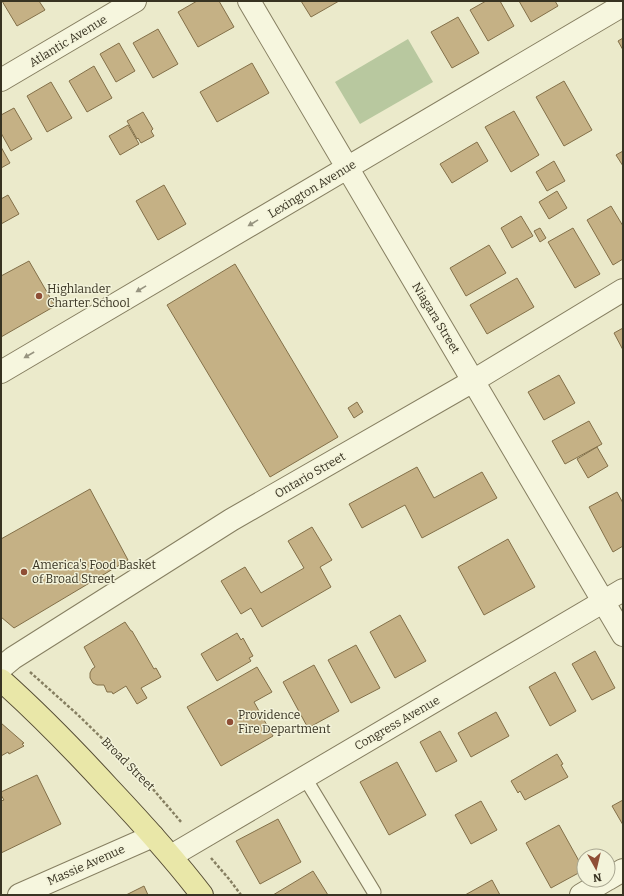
<svg xmlns="http://www.w3.org/2000/svg" width="624" height="896" viewBox="0 0 624 896" font-family="Bitter,serif">
	<style>
		.green { fill: #b8c89f }
		.building { fill: #c5b185; stroke: #837049 }
		.lines { fill: none; stroke-linecap: round; stroke-linejoin: round }
		.lane-casing { stroke: #867f61; stroke-width: 15 }
		.street-casing { stroke: #867f61; stroke-width: 24 }
		.primary-casing { stroke: #554c34; stroke-width: 24 }
		.path { stroke: #867f61; stroke-width: 2.5; stroke-dasharray: 3 2; stroke-linecap: butt }
		.lane { stroke: #f6f6de; stroke-width: 13 }
		.street { stroke: #f6f6de; stroke-width: 22 }
		.primary { stroke: #e9e7a8; stroke-width: 22 }
		.oneway { fill: #979480 }
		.poi-dot { fill: #8f4e36; stroke: #f3f3da; stroke-width: 1.5 }
		.labels { text-anchor: middle; stroke-width: 3; stroke-linejoin: round; paint-order: stroke }
		.street-label { font-size: 12px; fill: #383322; stroke: #f3f3da }
		.poi-label { font-size: 12px; fill: #383322; stroke: #f3f3da; text-anchor: start }
	</style>
	<rect width="100%" height="100%" fill="#ebeacb"/>
	<path class="green" d="M408 39 433 82 360 124 335 82Z"/>
	<path class="building" d="M2 1H39L45 10 17 26Z
		M197 1H219L234 27 198 47 178 12Z
		M301 1H339L311 17Z
		M486 1H500L514 26 488 41 470 10Z
		M519 1H555L558 6 531 22Z
		M458 17 479 53 452 68 431 32Z
		M158 29 178 64 153 78 133 43Z
		M623 38V50L618 41Z
		M119 43 135 71 116 82 100 54Z
		M252 63 269 93 217 122 200 92Z
		M94 66 112 98 87 112 69 81Z
		M564 81 592 130 564 146 536 97Z
		M51 82 72 118 47 132 27 96Z
		M14 108 32 139 11 151 1 133V115Z
		M514 111 539 155 511 172 485 127Z
		M143 112 153 129 151 131 154 136 141 143 138 138 137 139 127 121Z
		M128 125 139 144 120 155 109 136Z
		M477 142 488 161 452 183 440 164Z
		M1 147 10 163 1 168Z
		M623 151V166L616 155Z
		M554 161 565 181 547 191 536 172Z
		M164 185 186 224 158 240 136 201Z
		M557 191 567 208 549 219 539 202Z
		M8 195 19 214 1 224V199Z
		M611 206 623 226V259L613 265 587 220Z
		M521 216 533 236 512 248 501 228Z
		M540 228 546 238 540 242 534 231Z
		M573 228 600 274 575 288 548 242Z
		M489 245 506 273 466 296 450 268Z
		M29 261 55 306 1 337V276Z
		M235 264 338 437 270 477 167 305Z
		M517 278 534 307 487 334 470 305Z
		M623 328V350L614 333Z
		M559 375 575 403 544 420 528 392Z
		M357 402 363 412 354 418 348 408Z
		M589 421 602 444 565 464 552 441Z
		M597 447 608 466 588 478 577 459Z
		M417 467 434 498 482 472 497 498 422 538 405 505 362 528 349 504Z
		M90 489 128 560 14 628 1 617V539Z
		M617 492 623 503V546L613 552 589 507Z
		M312 527 332 560 320 567 331 587 262 627 251 608 241 614 221 581 245 567 261 593 304 568 288 541Z
		M508 539 535 587 484 615 458 567Z
		M400 615 426 661 395 678 370 632Z
		M125 622 131 631H132L154 669 156 668 161 677 141 688 147 698 137 704 126 686 113 694 112 692H107L104 685H97L93 683 90 678V673L92 669 95 667 84 647Z
		M237 633 241 640 243 638 253 656 249 658 251 661 217 681 201 654Z
		M356 645 380 688 351 703 328 660Z
		M595 651 615 688 592 700 572 664Z
		M314 665 339 711 308 728 283 682Z
		M257 667 272 692 254 702 273 736 221 766 187 707Z
		M555 672 576 711 550 726 529 687Z
		M496 712 509 736 471 757 458 733Z
		M1 723 24 743 22 744 24 746 9 754 8 752 1 756Z
		M440 731 457 761 436 772 420 742Z
		M557 754 563 764 561 765 568 777 525 800 520 791 518 793 511 781Z
		M397 762 426 815 389 835 360 782Z
		M37 775 61 824 1 853V801L4 800 1 795V792Z
		M623 800V825L612 806Z
		M481 801 497 830 471 844 455 815Z
		M278 819 301 862 260 884 236 841Z
		M559 825 584 870 551 888 526 843Z
		M313 871 328 895H273Z
		M492 880 500 895H465Z
		M144 886 148 895H126Z"/>
	<g class="lines">
		<defs>
			<path id="lane" d="M305 778 374 892"/>
			<path id="street" d="M249 1 623 635
				M1 80 135 1
				M1 372 623 5
				M1 668 13 658 231 520 473 381 623 290
				M171 856 623 590
				M608 879 623 870
				M19 895 153 836
				M581 895 606 880"/>
			<path id="primary" d="M1 680C39 714 74 750 108 787 141 822 173 857 202 895"/>
		</defs>
		<use href="#lane" class="lane-casing"/>
		<use href="#street" class="street-casing"/>
		<use href="#primary" class="primary-casing"/>
		<path class="path" d="M30 672 77 714 146 781 182 823
			M211 858 229 879 241 895"/>
		<use href="#lane" class="lane"/>
		<use href="#street" class="street"/>
		<use href="#primary" class="primary"/>
	</g>
	<defs><path id="oneway-solid" d="M-6-.8H1V-3.2L6.5 0L1 3.2V.8H-6Z"/></defs>
	<g class="oneway">
		<use href="#oneway-solid" transform="translate(253 223) rotate(149)"/>
		<use href="#oneway-solid" transform="translate(141 289) rotate(149)"/>
		<use href="#oneway-solid" transform="translate(29 355) rotate(150)"/>
	</g>
	<g class="poi-dot">
		<circle cx="39" cy="296" r="4"/>
		<circle cx="24" cy="572" r="4"/>
		<circle cx="230" cy="722" r="4"/>
	</g>
	<g class="labels">
		<g class="street-label">
			<text transform="translate(68 41) rotate(-31)" y="4">Atlantic Avenue</text>
			<text transform="translate(312 189) rotate(-31)" y="4">Lexington Avenue</text>
			<text transform="translate(436 318) rotate(59)" y="4">Niagara Street</text>
			<text transform="translate(310 475) rotate(-30)" y="4">Ontario Street</text>
			<text transform="translate(397 723) rotate(-30)" y="4">Congress Avenue</text>
			<text transform="translate(128 764) rotate(45)" y="4">Broad Street</text>
			<text transform="translate(86 865) rotate(-24)" y="4">Massie Avenue</text>
		</g>
		<g class="poi-label">
			<text x="47" y="293">Highlander<tspan x="47" dy="14">Charter School</tspan></text>
			<text x="32" y="569">America's Food Basket<tspan x="32" dy="14">of Broad Street</tspan></text>
			<text x="238" y="719">Providence<tspan x="238" dy="14">Fire Department</tspan></text>
		</g>
	</g>
	<rect width="624" height="896" fill="none" stroke="#383322" stroke-width="4"/>
	<g transform="translate(596 868) rotate(172)"><circle r="19" fill="#f3f3da" stroke="#a8a690"/>
	<path d="M0-3L7 15L0 10L-7 15Z" fill="#8f4e36"/>
	<text y="-6" font-size="11" font-weight="bold" text-anchor="middle" fill="#383322">N</text>
	</g>
</svg>
